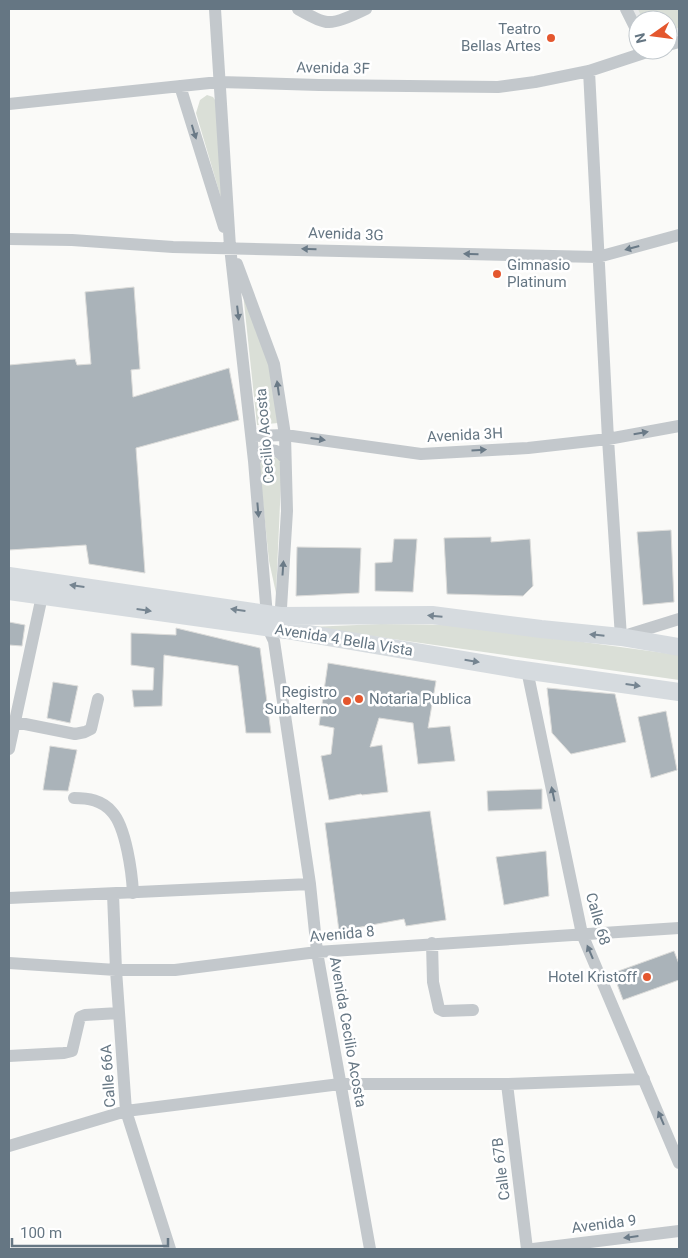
<svg xmlns="http://www.w3.org/2000/svg" width="688" height="1258" viewBox="0 0 688 1258" font-family="Roboto,sans-serif">
	<style>
		.built { fill: #e8e9e9 }
		.green { fill: #dadfd7 }
		.building { fill: #aab3b9; stroke: #dcdcda }
		.lines { fill: none; stroke-linecap: round; stroke-linejoin: round }
		.street { stroke: #c3c8cc; stroke-width: 12 }
		.secondary { stroke: #d6dbdf; stroke-width: 18 }
		.oneway { fill: #6a7a87 }
		.oneway2 { fill: #768591 }
		.poi-dot { fill: #e4572e; stroke: #fff; stroke-width: 2 }
		.labels { text-anchor: middle; stroke-width: 5; stroke-linejoin: round; paint-order: stroke }
		.poi-label { font-size: 15px; fill: #657683; stroke: #fff; text-anchor: end }
		.street-label { font-size: 15px; fill: #657683; stroke: #fff }
	</style>
	<rect width="100%" height="100%" fill="#fafaf8"/>
	<path class="built" d="M632 9H679V35L668 38V20H638Z"/>
	<path class="green" d="M638 9H679V27L668 33V20H643Z
		M207 95 213 97 217 103 224 208 196 113 200 100Z
		M243 293 270 365 278 423 257 425Z
		M266 454 282 460 276 593 269 561 259 463Z
		M381 624 459 625 679 655V680L309 627Z"/>
	<path class="building" d="M134 287 140 369 131 370 133 397 229 368 239 420 136 448 145 573 89 564 86 545 9 550V365L75 359 77 365 91 364 85 292Z
		M671 530 674 602 643 605 637 532Z
		M491 537V542L530 539 533 586 523 596 447 594 444 538Z
		M394 539H417L413 592 375 591V563L392 562Z
		M297 547 361 548 359 593 296 596Z
		M9 622 25 625 22 646 9 645Z
		M176 628 260 648 271 733H246L238 666 164 655 162 706 134 707 132 690H153L154 668 131 665V633L176 635Z
		M328 663 436 681 428 728 450 726 455 761 418 764 413 723 379 718 370 747 382 745 388 792 362 795 361 794 329 800 321 756 331 754 334 728 319 725Z
		M53 682 78 686 70 723 47 718Z
		M547 688 615 694 626 742 571 754 552 733Z
		M666 711 677 770 651 778 638 717Z
		M50 746 77 750 68 791 43 790Z
		M542 789V809L488 811 487 791Z
		M430 811 446 920 406 926 404 919 339 931 325 823Z
		M546 851 549 896 504 905 496 857Z
		M674 951 679 964V980L623 1000 613 973Z"/>
	<g class="lines">
		<path class="street" d="M215 9 230 247 254 461 268 628 274 641 310 884 317 952 370 1249
			M298 9C305 13 320 22 328 22 337 23 358 13 366 9
			M626 9 638 33
			M668 45 679 42
			M589 71 608 439 621 637 679 619
			M180 86 224 227
			M9 104 219 82 319 85 498 87 535 82 589 71 653 50
			M9 239 72 240 173 247 598 257 679 235
			M237 264 274 364 285 435 287 511 280 624
			M252 436 285 435 421 454 528 448 608 439 679 426
			M254 461 263 451C273 449 278 450 285 458
			M527 670 582 934 679 1163
			M15 722 75 734 85 732 91 729 98 699
			M9 749 42 596
			M74 798C88 798 102 800 112 812 126 827 132 873 133 893
			M113 894 116 970 126 1111 170 1249
			M9 898 310 884
			M432 943 433 982 439 1009 443 1011 473 1010
			M9 963 116 970H175L317 952 679 928
			M9 1056 64 1053 72 1051 80 1017 85 1015 119 1013
			M507 1084 527 1249
			M9 1146 126 1111 340 1084H507L644 1079
			M533 1249 679 1231"/>
		<path class="secondary" d="M9 576 280 616 432 615 541 629 621 637 679 647
			M9 591 286 630 516 669 679 692"/>
	</g>
	<defs><path id="oneway-solid" d="M-6-.8H1V-3.2L6.5 0L1 3.2V.8H-6Z" transform="scale(1.25)"/></defs>
	<g class="oneway">
		<use href="#oneway-solid" transform="translate(194 132) rotate(73)"/>
		<use href="#oneway-solid" transform="translate(632 248) rotate(165)"/>
		<use href="#oneway-solid" transform="translate(309 249) rotate(-178)"/>
		<use href="#oneway-solid" transform="translate(471 254) rotate(-178)"/>
		<use href="#oneway-solid" transform="translate(238 313) rotate(83)"/>
		<use href="#oneway-solid" transform="translate(278 388) rotate(-98)"/>
		<use href="#oneway-solid" transform="translate(641 433) rotate(-10)"/>
		<use href="#oneway-solid" transform="translate(318 439) rotate(8)"/>
		<use href="#oneway-solid" transform="translate(479 450) rotate(-3)"/>
		<use href="#oneway-solid" transform="translate(258 510) rotate(85)"/>
		<use href="#oneway-solid" transform="translate(283 568) rotate(-86)"/>
		<use href="#oneway-solid" transform="translate(553 794) rotate(-102)"/>
		<use href="#oneway-solid" transform="translate(590 952) rotate(-113)"/>
		<use href="#oneway-solid" transform="translate(661 1118) rotate(-113)"/>
		<use href="#oneway-solid" transform="translate(631 1237) rotate(173)"/>
	</g>
	<g class="oneway2">
		<use href="#oneway-solid" transform="translate(77 586) rotate(-172)"/>
		<use href="#oneway-solid" transform="translate(144 610) rotate(8)"/>
		<use href="#oneway-solid" transform="translate(238 610) rotate(-172)"/>
		<use href="#oneway-solid" transform="translate(435 616) rotate(-175)"/>
		<use href="#oneway-solid" transform="translate(597 635) rotate(-174)"/>
		<use href="#oneway-solid" transform="translate(472 661) rotate(9)"/>
		<use href="#oneway-solid" transform="translate(633 685) rotate(8)"/>
	</g>
	<g class="poi-dot">
		<circle cx="551" cy="38" r="5"/>
		<circle cx="497" cy="274" r="5"/>
		<circle cx="359" cy="699" r="5"/>
		<circle cx="347" cy="701" r="5"/>
		<circle cx="647" cy="977" r="5"/>
	</g>
	<g class="labels">
		<g class="poi-label">
			<text x="541" y="34">Teatro<tspan x="541" dy="17">Bellas Artes</tspan></text>
			<text x="507" y="270" text-anchor="start">Gimnasio<tspan x="507" dy="17">Platinum</tspan></text>
			<text x="337" y="697">Registro<tspan x="337" dy="17">Subalterno</tspan></text>
			<text x="369" y="704" text-anchor="start">Notaria Publica</text>
			<text x="637" y="982">Hotel Kristoff</text>
		</g>
		<g class="street-label">
			<text transform="translate(333 68) rotate(1)" y="5">Avenida 3F</text>
			<text transform="translate(346 234) rotate(2)" y="5">Avenida 3G</text>
			<text transform="translate(465 435) rotate(-3)" y="5">Avenida 3H</text>
			<text transform="translate(265 436) rotate(-95)" y="5">Cecilio Acosta</text>
			<text transform="translate(344 640) rotate(9)" y="5">Avenida 4 Bella Vista</text>
			<text transform="translate(598 919) rotate(74)" y="5">Calle 68</text>
			<text transform="translate(342 934) rotate(-5)" y="5">Avenida 8</text>
			<text transform="translate(348 1032) rotate(80)" y="5">Avenida Cecilio Acosta</text>
			<text transform="translate(108 1076) rotate(-94)" y="5">Calle 66A</text>
			<text transform="translate(501 1169) rotate(-97)" y="5">Calle 67B</text>
			<text transform="translate(604 1224) rotate(-7)" y="5">Avenida 9</text>
		</g>
	</g>
	<rect width="688" height="1258" fill="none" stroke="#657683" stroke-width="20"/>
	<g transform="translate(653 35) rotate(256)"><circle r="24" fill="#ffffff" stroke="#c1c8cd"/>
	<path d="M0-4L9 19L0 12L-9 19Z" fill="#e4572e"/>
	<text y="-8" font-size="14" font-weight="bold" text-anchor="middle" fill="#657683">N</text>
	</g>
	<path d="M12 1238v8h156v-8" fill="none" stroke="#657683" stroke-width="2.5"/>
	<text x="20" y="1238" font-size="15" fill="#657683" stroke="#ffffff" stroke-width="4" paint-order="stroke">100 m</text>
</svg>
